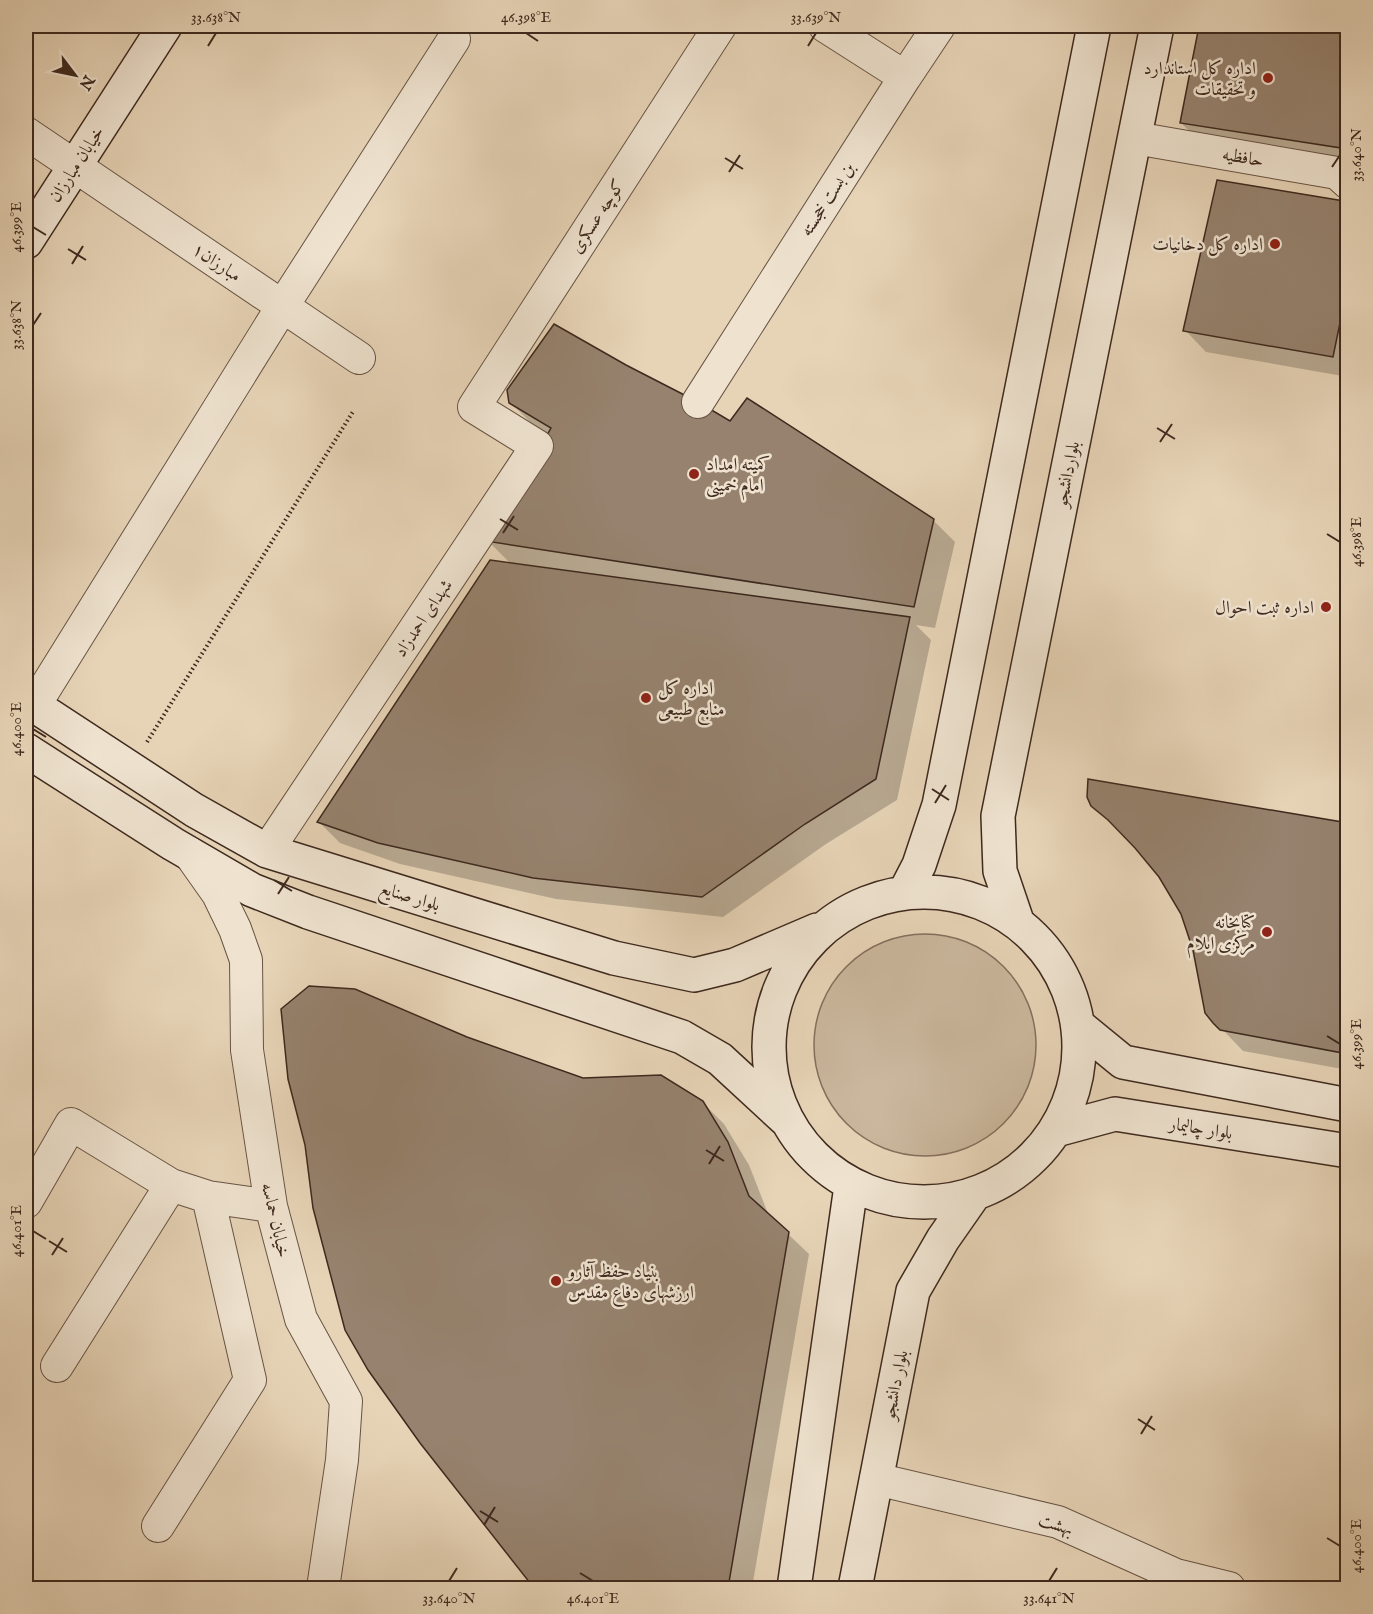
<svg xmlns="http://www.w3.org/2000/svg" width="1373" height="1614" viewBox="0 0 1373 1614" font-family="'IM FELL English',Amiri,serif">
	<style>
		.green { fill: #cab79d; stroke: #84705e; stroke-width: 1.5 }
		.shadow { fill: #0003 }
		.building { fill: #96826e; stroke: #3e291e; stroke-width: 1.5 }
		.lines { fill: none; stroke-linecap: round; stroke-linejoin: round }
		.street-casing { stroke: #685444; stroke-width: 34 }
		.secondary-casing { stroke: #3e291e; stroke-width: 36 }
		.path { stroke: #3e291e; stroke-width: 4; stroke-dasharray: 1.5 3; stroke-linecap: butt }
		.street { stroke: #efe3d0; stroke-width: 32 }
		.secondary { stroke: #efe3d0; stroke-width: 33 }
		.ticks { fill: none; stroke: #3e291e; stroke-width: 2 }
		.poi-dot { fill: #8f2418; stroke: #efe3d0; stroke-width: 2 }
		.labels { text-anchor: middle; stroke-width: 5; stroke-linejoin: round; paint-order: stroke }
		.poi-label { font-size: 18px; fill: #3e291e; stroke: #efe3d0; text-anchor: end }
		.street-label { font-size: 18px; fill: #3e291e; stroke: #efe3d0 }
		.neatline { fill: none; stroke: #3e291e; stroke-width: 2 }
		.ticks-label { font-size: 15px; text-anchor: middle; fill: #3e291e }
	</style>
	<rect width="100%" height="100%" fill="#e7d4b7"/>
	<filter id="stains"><feTurbulence type="fractalNoise" baseFrequency=".00333" numOctaves="4"/><feColorMatrix values="0 0 0 0 .2 0 0 0 0 .09 0 0 0 0 .02 0 0 0 .5 -.17"/></filter>
	<radialGradient id="worn" r=".72"><stop offset=".6" stop-color="#630" stop-opacity="0"/><stop offset="1" stop-color="#630" stop-opacity=".3"/></radialGradient>
	<path class="green" d="M814 1045a111 111 0 1 1 222 0a111 111 0 1 1-222 0Z"/>
	<path class="shadow" d="M1201 26H1294L1348 35V166L1203 144 1181 123Z
		M1348 206V377L1206 352 1185 330Z
		M510 402 730 423 934 521 955 542 935 628 916 625 931 640 897 800 826 844 723 917 556 899 400 864 340 843 319 822 511 564 487 540 549 434 532 424Z
		M1092 805 1348 824V1070L1243 1051 1222 1029 1182 913 1160 876 1121 833Z
		M466 1039 583 1079 702 1102 724 1124 749 1165 769 1216 809 1254 752 1588H536L422 1442Z"/>
	<path class="building" d="M1199 26H1302L1348 34V149L1180 123Z
		M1217 180 1344 201 1348 204V284L1333 357 1183 331Z
		M554 324 626 365 698 402 730 421 747 398 934 519 914 607 486 541 551 428 509 403 507 390Z
		M490 560 910 617 876 779 805 824 702 897 533 878 378 843 317 822Z
		M1088 779 1348 823V1054L1220 1030 1213 1023 1205 1013 1193 950 1181 914 1159 877 1135 848 1108 820 1091 806 1087 797Z
		M309 986 355 989 467 1037 583 1078 661 1075 703 1101 728 1142 749 1196 789 1232 728 1588H534L420 1443 368 1370 345 1330 313 1208 305 1145 288 1079 281 1009Z"/>
	<g class="lines">
		<defs>
			<path id="street" d="M905 77 939 26
				M26 133 359 358
				M1135 138 1337 173 1348 183
				M698 402 905 77 825 26
				M34 706 282 307 454 39
				M267 851 537 446 474 407 720 26
				M189 853 218 894 235 929 246 960 247 1050 271 1206 301 1319 346 1401 342 1460 323 1588
				M26 1202 71 1124 171 1185 208 1197 271 1206
				M57 1366 171 1185
				M876 1479 1058 1522 1176 1575 1229 1588
				M158 1526 250 1380 208 1197"/>
			<path id="secondary" d="M26 242 165 26
				M26 700 194 810 267 851 614 958 694 975 735 965 817 930
				M26 750 173 844 252 890 308 912 682 1037 720 1059 785 1119
				M769 1047a155 155 0 1 1 310 0a155 155 0 1 1-310 0Z
				M905 892 919 865 939 805 1094 26
				M1017 921 1000 871 998 816 1157 26
				M1079 1026 1123 1062 1348 1105
				M1056 1130 1115 1114 1348 1151
				M794 1588 851 1186
				M855 1588 913 1291 943 1239 973 1196"/>
		</defs>
		<use href="#street" class="street-casing"/>
		<use href="#secondary" class="secondary-casing"/>
		<path class="path" d="M147 742 354 410"/>
		<use href="#street" class="street"/>
		<use href="#secondary" class="secondary"/>
	</g>
	<path class="ticks" d="M526 33 538 41M208 46 216 33M808 46 816 33M725 158 743 169M1332 167 1340 155M729 172 740 155M33 227 46 235M68 249 86 260M72 264 83 246M33 325 41 313M1157 428 1175 439M1160 442 1172 424M500 519 518 530M503 533 514 516M1327 534 1340 542M33 729 46 737M932 789 949 800M935 803 946 785M274 880 292 891M278 894 289 877M1327 1036 1340 1044M706 1150 724 1161M709 1164 720 1146M33 1231 46 1239M49 1241 67 1252M52 1255 63 1238M1138 1419 1155 1430M1141 1434 1152 1416M480 1511 498 1522M484 1525 495 1507M1327 1538 1340 1546M580 1573 593 1581M449 1581 457 1568M1049 1581 1057 1568"/>
	<g class="poi-dot">
		<circle cx="1268" cy="78" r="6"/>
		<circle cx="1275" cy="244" r="6"/>
		<circle cx="694" cy="474" r="6"/>
		<circle cx="1326" cy="607" r="6"/>
		<circle cx="646" cy="698" r="6"/>
		<circle cx="1267" cy="932" r="6"/>
		<circle cx="556" cy="1281" r="6"/>
	</g>
	<g class="labels">
		<g class="poi-label">
			<text x="1256" y="74">اداره کل استاندارد<tspan x="1256" dy="21">و تحقیقات</tspan></text>
			<text x="1263" y="250">اداره کل دخانیات</text>
			<text x="706" y="470" text-anchor="start">کمیته امداد<tspan x="706" dy="21">امام خمینی</tspan></text>
			<text x="1314" y="613">اداره ثبت احوال</text>
			<text x="658" y="694" text-anchor="start">اداره کل<tspan x="658" dy="21">منابع طبیعی</tspan></text>
			<text x="1255" y="928">کتابخانه<tspan x="1255" dy="21">مرکزی ایلام</tspan></text>
			<text x="568" y="1277" text-anchor="start">بنیاد حفظ آثارو<tspan x="568" dy="21">ارزشهای دفاع مقدس</tspan></text>
		</g>
		<g class="street-label">
			<text transform="translate(1243 157) rotate(10)" y="6">حافظیه</text>
			<text transform="translate(76 164) rotate(-57)" y="6">خیابان مبارزان</text>
			<text transform="translate(827 199) rotate(-57)" y="6">بن بست خجسته</text>
			<text transform="translate(597 216) rotate(-57)" y="6">کوچه عسکری</text>
			<text transform="translate(217 262) rotate(34)" y="6">مبارزان۱</text>
			<text transform="translate(1067 474) rotate(-79)" y="6">بلواردانشجو</text>
			<text transform="translate(423 618) rotate(-56)" y="6">شهدای احمدزاد</text>
			<text transform="translate(410 896) rotate(17)" y="6">بلوار صنایع</text>
			<text transform="translate(1201 1128) rotate(9)" y="6">بلوار چالیمار</text>
			<text transform="translate(276 1220) rotate(77)" y="6">خیابان حماسه</text>
			<text transform="translate(895 1385) rotate(-79)" y="6">بلوار دانشجو</text>
			<text transform="translate(1056 1524) rotate(18)" y="6">بهشت</text>
		</g>
	</g>
	<rect width="1373" height="1614" fill="none" stroke="#e7d4b7" stroke-width="66"/>
	<g transform="translate(75 75) rotate(122)" stroke="#efe3d0" stroke-width="4.5" paint-order="stroke">
	<path d="M0-4.5L10 22L0 15L-10 22Z" fill="#3e291e"/>
	<text y="-9" font-size="16" font-weight="bold" text-anchor="middle" fill="#3e291e">N</text>
	</g>
	<rect x="33" y="33" width="1307" height="1548" class="neatline"/>
	<g class="ticks-label">
		<text x="216" y="22">33.638°N</text>
		<text x="526" y="22">46.398°E</text>
		<text x="816" y="22">33.639°N</text>
		<text transform="translate(1356 155) rotate(-90)" y="5">33.640°N</text>
		<text transform="translate(16 227) rotate(-90)" y="5">46.399°E</text>
		<text transform="translate(16 325) rotate(-90)" y="5">33.638°N</text>
		<text transform="translate(1356 542) rotate(-90)" y="5">46.398°E</text>
		<text transform="translate(16 729) rotate(-90)" y="5">46.400°E</text>
		<text transform="translate(1356 1044) rotate(-90)" y="5">46.399°E</text>
		<text transform="translate(16 1231) rotate(-90)" y="5">46.401°E</text>
		<text transform="translate(1356 1546) rotate(-90)" y="5">46.400°E</text>
		<text x="449" y="1603">33.640°N</text>
		<text x="593" y="1603">46.401°E</text>
		<text x="1049" y="1603">33.641°N</text>
	</g>
	<rect width="100%" height="100%" filter="url(#stains)"/>
	<rect width="100%" height="100%" fill="url(#worn)"/>
</svg>
